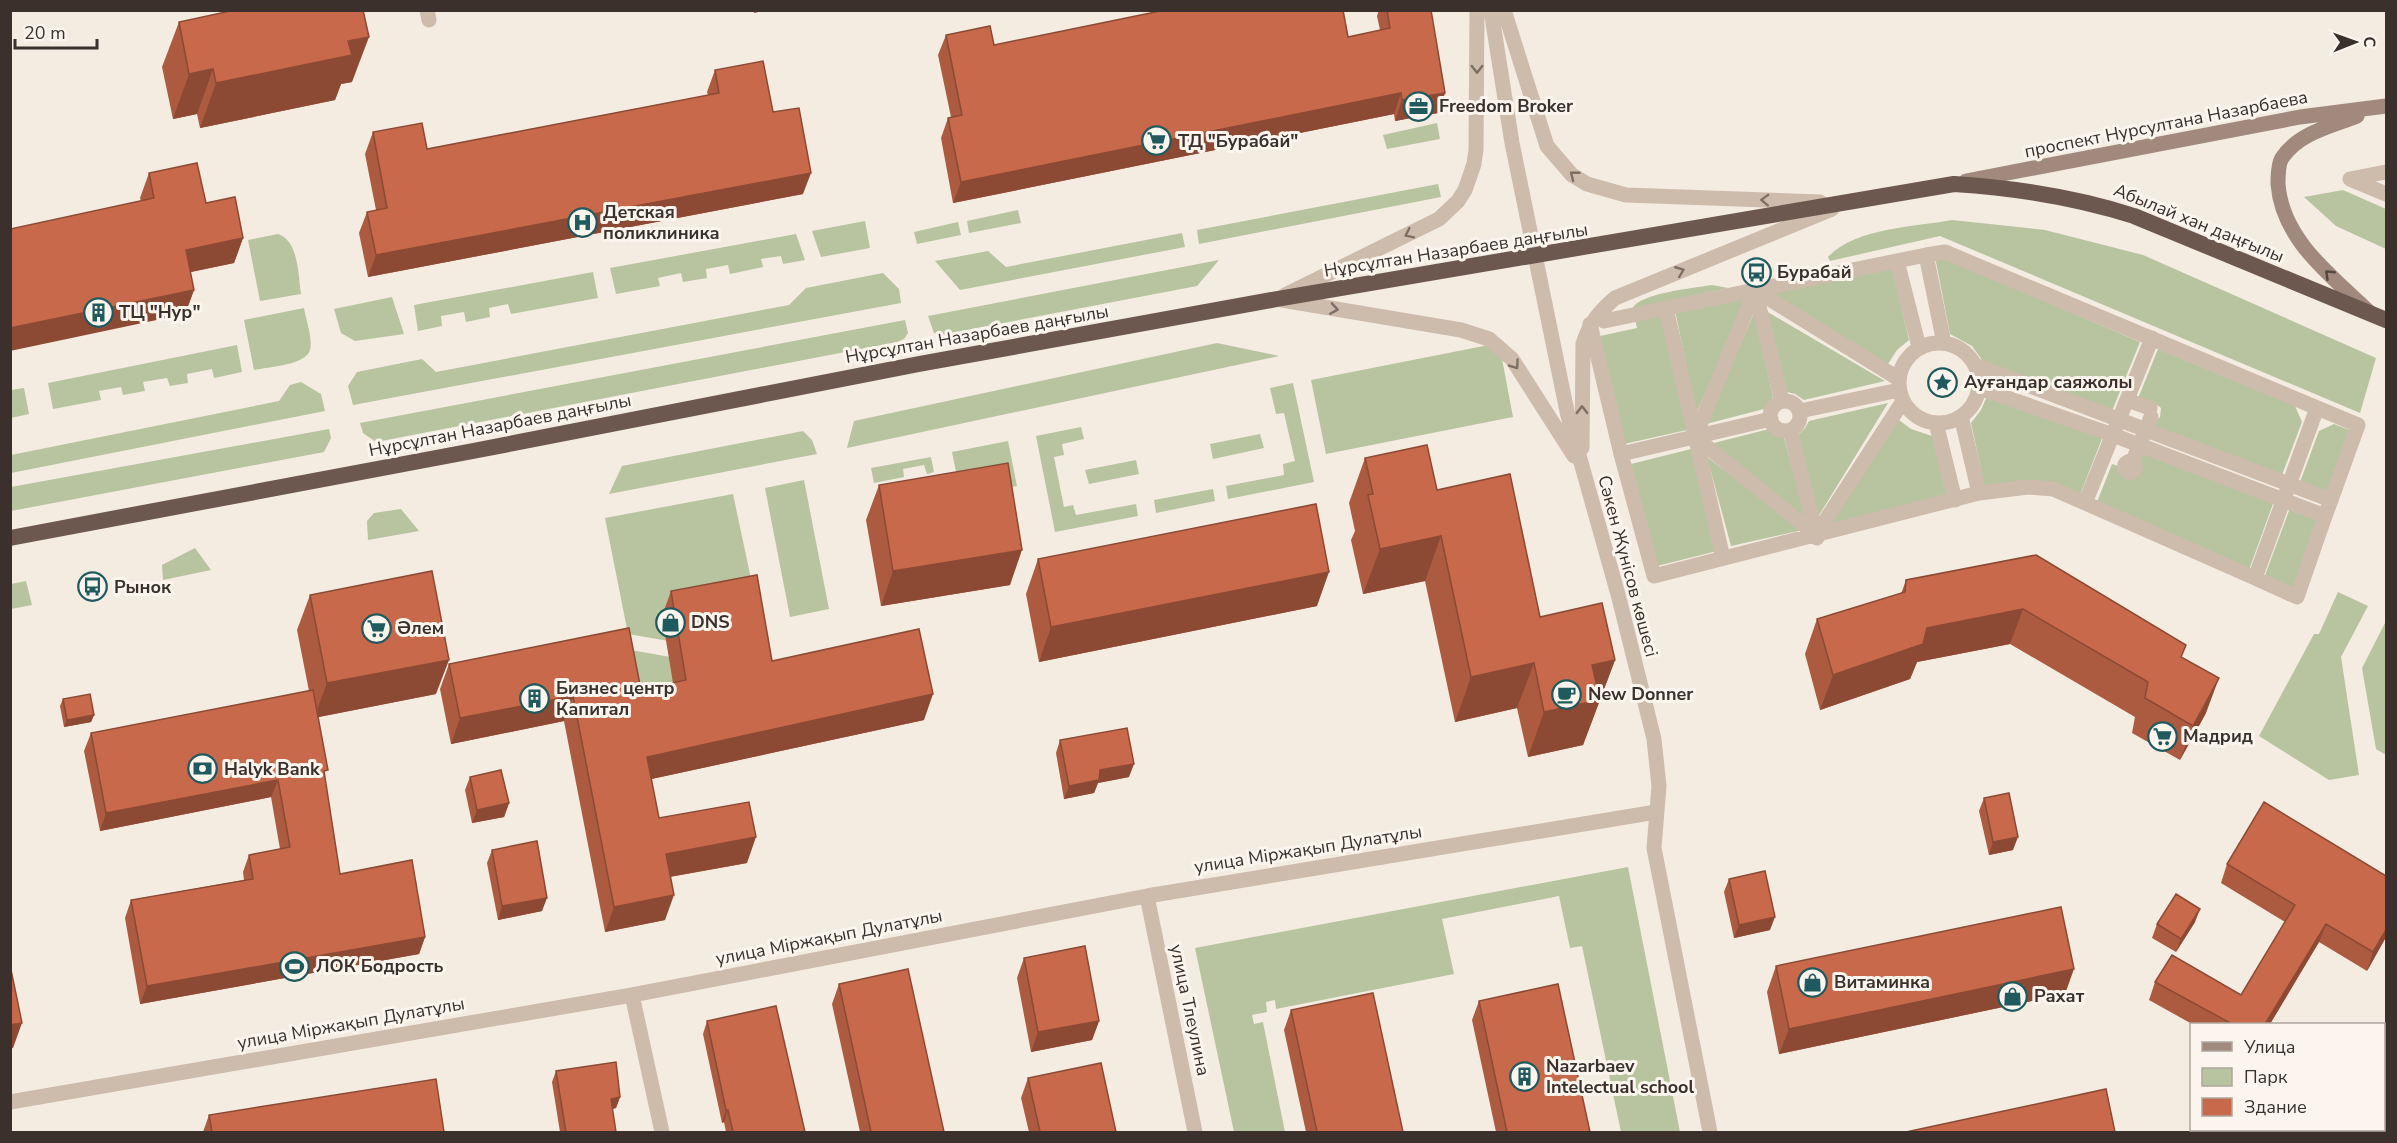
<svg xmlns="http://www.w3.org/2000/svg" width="2397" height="1143" viewBox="0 0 2397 1143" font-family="'Nunito Sans',sans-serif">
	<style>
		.green { fill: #b8c4a0 }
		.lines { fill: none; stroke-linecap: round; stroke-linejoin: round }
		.pedestrian { stroke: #cdbbac; stroke-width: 15 }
		.minor { stroke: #cdbbac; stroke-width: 15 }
		.tertiary { stroke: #cdbbac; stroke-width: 15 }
		.secondary { stroke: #a18a7d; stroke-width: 15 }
		.trunk { stroke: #6c584f; stroke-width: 16 }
		.wall { fill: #ac5a40 }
		.shaded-wall { fill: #8c4a34 }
		.building { fill: #c8694b; stroke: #8c4a34; stroke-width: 1.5 }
		.oneway { stroke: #7d6f65 }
		.oneway2 { stroke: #544640 }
		.labels { text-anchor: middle; stroke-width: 6; stroke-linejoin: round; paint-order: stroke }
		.poi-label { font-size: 18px; font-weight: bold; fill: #3b302b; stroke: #fbf5ee; text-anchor: start }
		.street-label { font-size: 18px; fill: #3b302b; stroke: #fbf5ee }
	</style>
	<rect width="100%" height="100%" fill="#f4ebe1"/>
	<path class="green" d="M1437 123 1440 139 1387 149 1383 135Z
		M1438 184 1441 197 1199 244 1197 230Z
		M2343 190 2386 209V249L2336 226 2304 197Z
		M1018 210 1021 223 969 233 967 221Z
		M1952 220 2045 230 2143 255 2376 358 2360 413 1940 236 1830 261 1828 257C1855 228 1914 227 1952 220Z
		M865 221 870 248 821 257 812 231Z
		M958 222 961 235 917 244 914 232Z
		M1182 233 1185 247 960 290 935 261 988 251 1006 267Z
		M278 234C299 241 298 275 301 294L260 301 248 240Z
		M796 234 805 260 783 264 781 256 761 259 763 267 730 274 728 265 706 269 707 278 683 282 681 273 658 278 660 286 616 294 610 268Z
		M1935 257H1942L2140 342 2112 411 1985 364 1972 346 1950 334Z
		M1219 260 1197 286 940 335 934 333 928 316Z
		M1892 266 1909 340 1897 350 1888 364 1768 291Z
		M593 272 598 298 511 314 508 304 489 308 490 317 466 322 464 312 441 316 442 326 418 331 414 305Z
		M883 273 899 289 901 303 353 405 348 386 357 372 422 359 436 372 789 305 806 288Z
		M1712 285 1728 288 1632 309C1639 293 1694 288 1712 285Z
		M1748 296 1696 414 1675 310Z
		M392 297 404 334 355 341 341 333 334 309Z
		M304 308C306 320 313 339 310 350 306 365 268 367 254 370L244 320Z
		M1766 311 1885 381 1804 400 1795 394 1787 392Z
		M1661 313 1687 430 1624 444 1600 336 1637 328 1635 319Z
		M1754 313 1773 396 1764 409 1706 424Z
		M905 320 908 333 904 339 897 342 376 442 363 433 360 423Z
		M1217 343 1279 356 847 448 854 421Z
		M1499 343 1513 417 1326 454 1311 380Z
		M237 345 242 372 214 378 212 369 187 374 188 383 170 386 167 378 143 382 145 391 123 395 121 387 99 391 101 400 53 409 48 383Z
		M2158 349 2295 406 2302 422 2282 475 2150 427 2160 417 2161 408 2157 405 2137 401Z
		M301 382 321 394 325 411 11 473V455L279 401 290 385Z
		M1293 383 1314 482 1228 499 1226 486 1284 475 1283 464 1295 461 1284 413 1276 414 1270 388Z
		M24 388 29 414 11 418V390Z
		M1987 396 2103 436 2080 495 1985 488 1971 423 1981 410Z
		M1888 403 1818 517 1798 435 1805 428 1809 421Z
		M1899 420 1911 429 1932 436 1948 496 1831 524Z
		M2334 424 2352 431 2330 493 2300 482 2319 431Z
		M1081 427 1084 439 1062 444 1064 455 1054 457 1064 507 1073 505 1076 515 1136 504 1138 516 1055 532 1036 436Z
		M329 429 331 438 324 452 11 511V487Z
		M1769 429 1784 438 1806 519 1710 444Z
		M803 431 812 440 817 454 609 494 622 466Z
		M1260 434 1264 448 1213 459 1210 444Z
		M1008 441 1017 486 961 497 952 452Z
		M1691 449 1717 551 1657 566 1631 464Z
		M2139 451 2274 501 2249 570 2097 502 2112 464 2121 467 2124 475 2135 476 2138 471Z
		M931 457 934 472 927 474 924 465 903 469 904 477 874 483 871 468Z
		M1707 457 1803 530 1731 546Z
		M1136 460 1139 474 1089 484 1085 470Z
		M804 480 829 609 790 617 765 488Z
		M1213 489 1215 501 1156 513 1154 500Z
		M733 494 765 645 733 652 628 634 605 518Z
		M2290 508 2321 518 2295 591 2264 578Z
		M401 509 419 531 368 540 367 521 374 513Z
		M195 548 211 570 163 580 162 565Z
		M26 581 32 605 11 609V584Z
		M2338 592 2368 606 2341 657 2359 775 2329 780 2259 736 2314 634H2319Z
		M2386 621V755L2376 749 2362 668Z
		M631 650 771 675 643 706Z
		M1628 867 1680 1132H1621L1582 946 1570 948 1559 896 1442 919 1454 974 1276 1009 1275 1000 1266 1002 1267 1012 1252 1015 1254 1024 1263 1022 1285 1132H1234L1195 948Z"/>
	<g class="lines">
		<path class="pedestrian" d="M2350 179 2386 194
			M2350 179 2386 172
			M1926 255 1945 252 2358 425 2331 500
			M1897 261 1919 347
			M1755 290 1782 401
			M1666 308 1723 558
			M1604 321 1926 255 1944 343
			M1590 324 1621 454 1654 576 1979 493 2028 487 2053 489 2085 503 2152 338
			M1899 383a40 40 0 1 1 80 0a40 40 0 1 1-80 0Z
			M1975 365 2331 500 2325 516 2113 435 1979 388
			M1899 379 1755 290 1695 437 1816 535 1903 401
			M2127 400 2150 408
			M1770 416a15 15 0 1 1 30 0a15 15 0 1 1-30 0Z
			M1800 411 1899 390
			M1961 416 1979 493
			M1936 423 1955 500
			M1790 430 1817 538
			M1621 454 1771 419
			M2124.5 467a5.5 5.5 0 1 1 11 0a5.5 5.5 0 1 1-11 0Z
			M2132 463 2151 417
			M2085 503 2255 578 2317 408
			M2255 578 2297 597 2325 516"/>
		<path class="minor" d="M427 10 429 20
			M1147 896 1195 1132
			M632 995 662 1132
			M10 1102 632 995 1147 896 1656 812"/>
		<path class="tertiary" d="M1491 10 1512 143 1568 416 1619 598 1654 739 1659 786 1654 848 1710 1132
			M1504 10 1547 146 1572 175 1587 184 1626 195 1820 202
			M1285 295 1439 219 1458 201 1465 190 1474 164 1476 150 1477 10
			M1282 300 1461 330 1489 339 1512 359 1574 456
			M1582 448 1583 344C1589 324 1599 312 1615 298L1832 209"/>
		<path class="secondary" d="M2357 116C2332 126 2298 133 2282 158 2278 164 2278 177 2278 184 2282 240 2332 276 2369 312
			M1966 181 2300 117 2386 106"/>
		<path class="trunk" d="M10 538 473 451 919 364 1277 299 1954 184C2016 188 2075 197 2134 216L2386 320"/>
	</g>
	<path class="wall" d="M1379 10H1431L1445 93 1438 113 1395 121 1394 114 953 203 941 138 948 118 951 117 938 55 946 35 994 45 1348 37 1380 30 1377 16Z
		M179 22 352 82 341 84 335 100 200 128 197 114 173 119 162 67Z
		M715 70 773 112 803 194 368 277 359 233 367 212 376 210 365 154 373 132 427 149 708 95 707 92Z
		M149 173 206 203 243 238 234 263 190 272 194 290 185 314 141 201 140 198Z
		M1365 458 1437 490 1540 617 1615 660 1583 745 1528 757 1517 708 1455 722 1425 581 1363 594 1351 540 1355 531 1349 503Z
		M879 485 1010 585 881 606 866 520Z
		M2036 555 2182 658 2206 713 2180 760 2132 733 2135 717 2010 644 1917 662 1910 679 1820 710 1805 654 1817 619 1901 594 1906 580Z
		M1038 559 1317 606 1039 662 1026 594Z
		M671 591 772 661 924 720 651 779 659 818 747 863 670 877 665 920 605 932 564 721 451 744 440 689 449 664 641 690 673 683 662 616Z
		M310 595 436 694 318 717 325 778 340 874 425 937 419 954 140 1004 125 918 131 900 244 880 243 872 249 855 280 849 271 797 100 831 84 751 91 733 309 691 297 630Z
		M63 699 94 715 91 722 64 727 60 706Z
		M1060 740 1129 777 1098 783 1094 793 1064 799 1056 753Z
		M470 777 509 803 504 817 472 823 465 790Z
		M1984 798 2013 850 1989 855 1979 811Z
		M492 850 542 911 498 920 487 863Z
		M2227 864 2386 937 2367 971 2319 942 2270 1024H2192L2149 1000 2155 982 2241 995 2285 922 2221 883Z
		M1729 879 1770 930 1734 938 1724 892Z
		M2195 922 2176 952 2152 938 2157 924Z
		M1024 958 1099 1021 1092 1040 1031 1052 1017 978Z
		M1776 966 2065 994 1779 1054 1767 992Z
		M839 984 944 1132H860L832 1004Z
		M1479 1001 1590 1132H1496L1472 1020Z
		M1291 1010 1403 1132H1306L1284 1030Z
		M707 1021 805 1132H726L724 1122 722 1123 703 1034Z
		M556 1071 620 1097 616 1108 612 1109 616 1132H560L552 1082Z
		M1028 1078 1116 1132H1029L1021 1098Z
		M209 1115 444 1132H203Z"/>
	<path class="shaded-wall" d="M755 10H768L754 13Z
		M369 37 352 82 341 84 335 100 200 128 216 83 348 41Z
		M213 69 197 114 173 119 189 74Z
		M1401 93 1394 114 953 203 961 182Z
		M1445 93 1438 113 1395 121 1402 100Z
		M811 173 803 194 368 277 376 255Z
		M243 238 234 263 177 275 186 250Z
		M194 290 185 314 10 351V328Z
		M1441 536 1425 581 1363 594 1380 549Z
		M1022 550 1010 585 881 606 893 571Z
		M1329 572 1317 606 1039 662 1051 627Z
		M2023 609 2010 644 1917 662 1910 679 1820 710 1833 675 1927 628Z
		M449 660 436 694 314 718 327 683Z
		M1615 660 1583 745 1528 757 1544 712 1592 665Z
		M1534 663 1517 708 1455 722 1471 677Z
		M2219 678 2206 713 2180 760 2193 726Z
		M933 694 924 720 638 782 647 757Z
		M573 696 564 721 451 744 460 718Z
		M94 715 91 722 64 727 67 720Z
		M1134 764 1129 777 1098 783 1094 793 1064 799 1069 786 1100 770Z
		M278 780 271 797 100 831 106 813Z
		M509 803 504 817 472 823 477 810Z
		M756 837 747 863 657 879 666 854Z
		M2018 837 2013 850 1989 855 1993 842Z
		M674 895 665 920 605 932 614 907Z
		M547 898 542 911 498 920 502 906Z
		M2200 909 2195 922 2176 952 2181 939Z
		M1775 917 1770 930 1734 938 1739 925Z
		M2326 924 2319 942 2270 1024H2265Z
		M2386 930V937L2367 971 2373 952Z
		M425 937 419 954 140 1004 147 986Z
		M2074 969 2065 994 1779 1054 1789 1029Z
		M1099 1021 1092 1040 1031 1052 1038 1032Z
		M22 1023 13 1048 10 1049V1025Z
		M620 1097 616 1108 606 1110 611 1099Z
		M726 1110H728L724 1122 722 1123Z"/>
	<path class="building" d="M235 10H363L369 37 348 41 352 55 216 83 213 69 189 74 179 22Z
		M1165 10H1343L1348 37 1390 28 1387 10H1431L1445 93 1402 100 1401 93 961 182 948 118 962 115 946 35 990 26 994 45Z
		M763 61 773 112 799 108 811 173 376 255 367 212 387 208 373 132 422 123 427 149 719 93 715 70Z
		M197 163 206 203 235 197 243 238 186 250 194 290 10 328V229L154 198 149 173Z
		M1427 445 1437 490 1510 474 1540 617 1602 603 1615 660 1592 665 1600 700 1544 712 1534 663 1471 677 1441 536 1380 549 1368 495 1373 494 1365 458Z
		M1008 463 1022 550 893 571 879 485Z
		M1316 504 1329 572 1051 627 1038 559Z
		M2036 555 2186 645 2181 657 2219 678 2193 726 2145 698 2148 682 2023 609 1927 628 1923 644 1833 675 1817 619 1905 592 1906 580Z
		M432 571 449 660 327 683 310 595Z
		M757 575 772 661 919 629 933 694 647 757 659 818 749 802 756 837 666 854 674 895 614 907 573 696 460 718 449 664 629 628 641 690 686 680 671 591Z
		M313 690 328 770 324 771 340 874 412 860 425 937 147 986 131 900 253 879 249 855 290 847 278 780 106 813 91 733Z
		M90 694 94 715 67 720 63 699Z
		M1127 728 1134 764 1100 770 1099 780 1069 786 1060 740Z
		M501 770 509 803 477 810 470 777Z
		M2009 793 2018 837 1993 842 1984 798Z
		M2264 802 2386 876V930L2373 952 2326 924 2265 1024H2232L2155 982 2172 955 2241 995 2295 905 2227 864Z
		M537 841 547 898 502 906 492 850Z
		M1765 871 1775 917 1739 925 1729 879Z
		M2176 894 2200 909 2181 939 2157 924Z
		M2061 907 2074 969 1789 1029 1776 966Z
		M1085 946 1099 1021 1038 1032 1024 958Z
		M10 965 22 1023 10 1025Z
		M908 969 944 1132H871L839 984Z
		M1558 984 1590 1132H1507L1479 1001Z
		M1373 993 1403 1132H1317L1291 1010Z
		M776 1006 805 1132H733L728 1110H726L707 1021Z
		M616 1062 620 1097 611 1099 616 1132H566L556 1071Z
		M1101 1063 1116 1132H1040L1028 1078Z
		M436 1079 444 1132H212L209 1115Z
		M2106 1089 2115 1132H1906Z"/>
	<defs><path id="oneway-chevron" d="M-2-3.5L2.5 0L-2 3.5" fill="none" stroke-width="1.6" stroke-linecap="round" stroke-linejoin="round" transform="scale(1.5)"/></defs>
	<g class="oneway">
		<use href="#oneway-chevron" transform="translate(1477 69) rotate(90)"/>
		<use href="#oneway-chevron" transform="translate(1574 175) rotate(-142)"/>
		<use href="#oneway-chevron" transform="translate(1765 200) rotate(-178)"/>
		<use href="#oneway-chevron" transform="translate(1409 234) rotate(154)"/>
		<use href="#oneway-chevron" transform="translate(1680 271) rotate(-22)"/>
		<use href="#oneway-chevron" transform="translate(1334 309) rotate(9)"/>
		<use href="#oneway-chevron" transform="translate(1515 365) rotate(55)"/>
		<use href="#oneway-chevron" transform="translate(1582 410) rotate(-90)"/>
	</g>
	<use class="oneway2" href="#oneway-chevron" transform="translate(2329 274) rotate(-136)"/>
	<defs>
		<symbol id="office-ring" viewBox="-11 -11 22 22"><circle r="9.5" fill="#fbf5ee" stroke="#1f5a5e" stroke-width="1.5"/><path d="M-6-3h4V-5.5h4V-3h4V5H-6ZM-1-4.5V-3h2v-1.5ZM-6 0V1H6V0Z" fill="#1f5a5e"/></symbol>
		<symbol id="supermarket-ring" viewBox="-11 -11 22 22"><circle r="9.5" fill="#fbf5ee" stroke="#1f5a5e" stroke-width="1.5"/><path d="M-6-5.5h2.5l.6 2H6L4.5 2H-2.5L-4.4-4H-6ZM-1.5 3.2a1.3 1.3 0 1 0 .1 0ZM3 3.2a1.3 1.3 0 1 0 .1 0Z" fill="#1f5a5e"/></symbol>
		<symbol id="hospital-ring" viewBox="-11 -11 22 22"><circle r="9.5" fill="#fbf5ee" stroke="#1f5a5e" stroke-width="1.5"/><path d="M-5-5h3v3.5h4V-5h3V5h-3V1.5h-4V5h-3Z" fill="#1f5a5e"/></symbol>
		<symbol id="bus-ring" viewBox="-11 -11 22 22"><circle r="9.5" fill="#fbf5ee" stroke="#1f5a5e" stroke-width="1.5"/><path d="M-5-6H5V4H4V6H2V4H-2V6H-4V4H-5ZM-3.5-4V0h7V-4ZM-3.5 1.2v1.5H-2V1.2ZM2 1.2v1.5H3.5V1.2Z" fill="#1f5a5e"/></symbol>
		<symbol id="building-ring" viewBox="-11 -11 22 22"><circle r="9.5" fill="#fbf5ee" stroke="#1f5a5e" stroke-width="1.5"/><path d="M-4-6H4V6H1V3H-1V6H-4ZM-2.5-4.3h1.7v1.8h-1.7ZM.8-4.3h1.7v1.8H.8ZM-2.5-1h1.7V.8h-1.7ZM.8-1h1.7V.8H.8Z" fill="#1f5a5e"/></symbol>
		<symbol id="sight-ring" viewBox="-11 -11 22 22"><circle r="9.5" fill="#fbf5ee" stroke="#1f5a5e" stroke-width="1.5"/><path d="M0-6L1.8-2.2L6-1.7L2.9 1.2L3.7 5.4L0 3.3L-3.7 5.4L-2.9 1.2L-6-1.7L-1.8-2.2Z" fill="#1f5a5e"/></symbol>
		<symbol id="shop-ring" viewBox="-11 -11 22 22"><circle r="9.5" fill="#fbf5ee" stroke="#1f5a5e" stroke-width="1.5"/><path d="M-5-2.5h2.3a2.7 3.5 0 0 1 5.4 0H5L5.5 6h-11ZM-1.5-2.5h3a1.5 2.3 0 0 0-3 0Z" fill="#1f5a5e"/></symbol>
		<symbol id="cafe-ring" viewBox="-11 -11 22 22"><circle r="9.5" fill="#fbf5ee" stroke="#1f5a5e" stroke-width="1.5"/><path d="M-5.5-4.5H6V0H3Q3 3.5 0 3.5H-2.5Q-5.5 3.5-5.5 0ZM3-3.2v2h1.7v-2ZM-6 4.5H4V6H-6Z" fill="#1f5a5e"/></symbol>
		<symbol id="bank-ring" viewBox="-11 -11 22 22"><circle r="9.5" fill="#fbf5ee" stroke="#1f5a5e" stroke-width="1.5"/><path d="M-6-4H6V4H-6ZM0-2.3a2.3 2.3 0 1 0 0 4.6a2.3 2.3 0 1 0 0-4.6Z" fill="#1f5a5e"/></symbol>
		<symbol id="stadium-ring" viewBox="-11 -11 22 22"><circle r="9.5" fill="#fbf5ee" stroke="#1f5a5e" stroke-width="1.5"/><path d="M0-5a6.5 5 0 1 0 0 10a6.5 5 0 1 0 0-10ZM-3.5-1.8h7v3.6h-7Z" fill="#1f5a5e"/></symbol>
	</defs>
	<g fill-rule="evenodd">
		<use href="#office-ring" x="1402" y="90" width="33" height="33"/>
		<use href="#supermarket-ring" x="1140" y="124" width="33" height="33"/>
		<use href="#hospital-ring" x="566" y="206" width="33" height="33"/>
		<use href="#bus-ring" x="1740" y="256" width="33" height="33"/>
		<use href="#building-ring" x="82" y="296" width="33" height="33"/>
		<use href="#sight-ring" x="1926" y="366" width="33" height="33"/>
		<use href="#bus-ring" x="76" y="570" width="33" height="33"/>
		<use href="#shop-ring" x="654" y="606" width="33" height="33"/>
		<use href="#supermarket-ring" x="360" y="612" width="33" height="33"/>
		<use href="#cafe-ring" x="1550" y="678" width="33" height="33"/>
		<use href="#building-ring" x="518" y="682" width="33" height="33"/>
		<use href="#supermarket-ring" x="2146" y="720" width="33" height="33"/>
		<use href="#bank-ring" x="186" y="752" width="33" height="33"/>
		<use href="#stadium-ring" x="278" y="950" width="33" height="33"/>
		<use href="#shop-ring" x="1796" y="966" width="33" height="33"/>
		<use href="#shop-ring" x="1996" y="980" width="33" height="33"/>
		<use href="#building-ring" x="1508" y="1060" width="33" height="33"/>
	</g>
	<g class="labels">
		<g class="poi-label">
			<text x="1439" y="112">Freedom Broker</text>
			<text x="1178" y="147">ТД "Бурабай"</text>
			<text x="603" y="218">Детская<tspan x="603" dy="21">поликлиника</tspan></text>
			<text x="1777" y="278">Бурабай</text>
			<text x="119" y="318">ТЦ "Нур"</text>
			<text x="1964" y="388">Ауғандар саяжолы</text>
			<text x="114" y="593">Рынок</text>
			<text x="691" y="628">DNS</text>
			<text x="397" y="634">Әлем</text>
			<text x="556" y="694">Бизнес центр<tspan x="556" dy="21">Капитал</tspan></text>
			<text x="1588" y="700">New Donner</text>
			<text x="2183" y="742">Мадрид</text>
			<text x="224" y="775">Halyk Bank</text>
			<text x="316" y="972">ЛОК Бодрость</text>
			<text x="1834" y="988">Витаминка</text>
			<text x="2034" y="1002">Рахат</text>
			<text x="1546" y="1072">Nazarbaev<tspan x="1546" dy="21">Intelectual school</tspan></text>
		</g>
		<g class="street-label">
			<text transform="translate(2166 124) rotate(-11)" y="6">проспект Нурсултана Назарбаева</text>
			<text transform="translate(2199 223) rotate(22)" y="6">Абылай хан даңғылы</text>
			<text transform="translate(1456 250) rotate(-9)" y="6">Нұрсұлтан Назарбаев даңғылы</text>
			<text transform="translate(977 334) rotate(-10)" y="6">Нұрсұлтан Назарбаев даңғылы</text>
			<text transform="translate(500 425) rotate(-11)" y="6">Нұрсұлтан Назарбаев даңғылы</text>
			<text transform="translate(1628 566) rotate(75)" y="6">Сәкен Жүнісов көшесі</text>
			<text transform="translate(1308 849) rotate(-9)" y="6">улица Міржақып Дулатұлы</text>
			<text transform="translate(829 937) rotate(-11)" y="6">улица Міржақып Дулатұлы</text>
			<text transform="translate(1190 1010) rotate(78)" y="6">улица Тлеулина</text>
			<text transform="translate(351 1023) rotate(-10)" y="6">улица Міржақып Дулатұлы</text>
		</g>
	</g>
	<rect width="2397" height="1143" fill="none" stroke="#3b302b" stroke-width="24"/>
	<rect x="2190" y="1023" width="195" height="108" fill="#fbf5ee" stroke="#aea6a0" stroke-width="1.5"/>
	<rect x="2202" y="1042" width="30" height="9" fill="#a18a7d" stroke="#aea6a0" stroke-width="1.5"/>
	<text x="2244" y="1053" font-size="18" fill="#3b302b">Улица</text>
	<rect x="2202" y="1068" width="30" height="18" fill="#b8c4a0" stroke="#aea6a0" stroke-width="1.5"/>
	<text x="2244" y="1083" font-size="18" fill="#3b302b">Парк</text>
	<rect x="2202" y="1098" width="30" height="18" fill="#c8694b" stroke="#aea6a0" stroke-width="1.5"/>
	<text x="2244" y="1113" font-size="18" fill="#3b302b">Здание</text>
	<g transform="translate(2355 42) rotate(89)" stroke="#fbf5ee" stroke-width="4.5" paint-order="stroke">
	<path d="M0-4.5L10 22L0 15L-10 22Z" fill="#3b302b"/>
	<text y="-9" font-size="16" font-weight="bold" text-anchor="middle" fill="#3b302b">С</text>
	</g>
	<path d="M15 39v9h82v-9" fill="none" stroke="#3b302b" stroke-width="3"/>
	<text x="24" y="39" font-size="18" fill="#3b302b" stroke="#fbf5ee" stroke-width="4.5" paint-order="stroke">20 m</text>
</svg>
